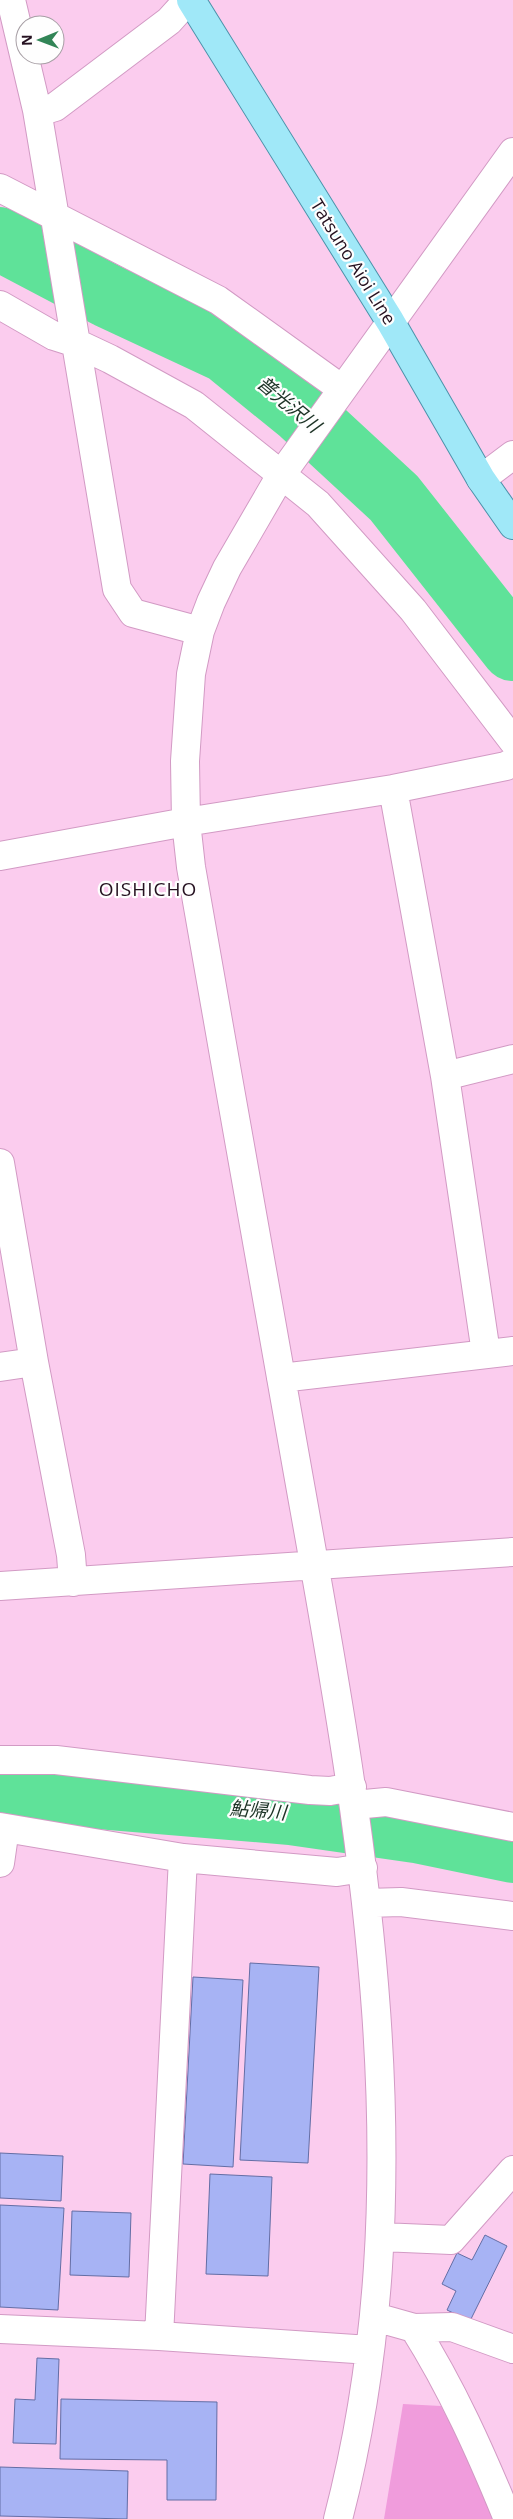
<svg xmlns="http://www.w3.org/2000/svg" width="513" height="2519" viewBox="0 0 513 2519" font-family="'Open Sans','Noto Sans JP',sans-serif">
	<style>
		.green { fill: #f09cdc }
		.lines { fill: none; stroke-linecap: round; stroke-linejoin: round }
		.river { stroke: #5fe299; stroke-width: 64 }
		.building { fill: #a7b3f4; stroke: #646ea5 }
		.minor-casing { stroke: #d29ac4; stroke-width: 30 }
		.major-casing { stroke: #4c92aa; stroke-width: 30 }
		.minor { stroke: #fff; stroke-width: 28 }
		.major { stroke: #a0e8f8; stroke-width: 28 }
		.labels { text-anchor: middle; stroke-width: 4.5; stroke-linejoin: round; paint-order: stroke }
		.street-label { font-size: 18px; fill: #251120; stroke: #fefefe }
		.water-label { font-size: 19px; font-style: italic; fill: #1c3225; stroke: #fefefe }
		.neighbourhood-label { font-size: 19px; letter-spacing: 1px; fill: #251120; stroke: #fefefe }
	</style>
	<rect width="100%" height="100%" fill="#fbccee"/>
	<path class="green" d="M403 2404 441 2406 486 2493 495 2519H384Z"/>
	<g class="lines">
		<path class="river" d="M0 239 108 296 226 351 301 412 394 498 513 649
			M0 1789 291 1813 416 1831 513 1851"/>
	</g>
	<path class="building" d="M250 1963 319 1967 308 2163 240 2160Z
		M193 1977 243 1980 233 2167 183 2164Z
		M0 2153 63 2156 61 2201 0 2198Z
		M210 2174 272 2177 268 2276 206 2274Z
		M0 2205 64 2208 58 2310 0 2307Z
		M72 2211 131 2213 129 2277 70 2275Z
		M485 2235 507 2246 470 2321 447 2310 456 2291 442 2284 457 2253 472 2260Z
		M37 2358 59 2359 56 2444 13 2443 15 2399 35 2400Z
		M61 2399 217 2402 216 2500H167V2460L60 2459Z
		M0 2467 128 2471 127 2519 0 2516Z"/>
	<g class="lines">
		<defs>
			<path id="minor" d="M11 0 37 110 117 589 133 613 200 631
				M37 110H45L55 107 169 21 188 0
				M0 188 218 300 342 389
				M0 305 54 336 76 343 110 359 194 405 318 504 413 610 513 741
				M481 479 513 455
				M393 789 445 1076 486 1353
				M0 856 186 822 393 789 506 766 513 762
				M445 1076 513 1059
				M0 1163 34 1362 71 1555 73 1582
				M0 1367 34 1362
				M281 1378 513 1351
				M0 1586 513 1552
				M0 1760H56L310 1790 330 1791 352 1787
				M354 1805 386 1802 513 1827
				M0 1827 183 1858 337 1872 363 1868
				M0 1863 5 1828
				M367 1903 401 1902 513 1916
				M381 2237 451 2240 513 2170
				M375 2317 414 2328C452 2388 481 2453 508 2519
				M414 2328 452 2327 513 2349
				M0 2329 159 2336 370 2350
				M159 2336 183 1858
				M338 2519C428 2175 360 1821 299 1479 262 1275 227 1071 191 867L186 822 185 761 191 674 200 631 211 602 227 568 281 475 513 152"/>
			<path id="major" d="M191 0 390 321 481 479 513 525"/>
		</defs>
		<use href="#minor" class="minor-casing"/>
		<use href="#major" class="major-casing"/>
		<use href="#minor" class="minor"/>
		<use href="#major" class="major"/>
	</g>
	<g class="labels">
		<g class="street-label">
			<text transform="translate(353 262) rotate(58)" y="6">Tatsuno Aioi Line</text>
		</g>
		<g class="water-label">
			<text transform="translate(289 404) rotate(40)" y="7">普光沢川</text>
			<text transform="translate(258 1810) rotate(5)" y="7">鮎帰川</text>
		</g>
		<g class="neighbourhood-label">
			<text x="148" y="896">OISHICHO</text>
		</g>
	</g>
	<g transform="translate(40 40) rotate(269)"><circle r="24" fill="#fefefe" stroke="#a79fa5"/>
	<path d="M0-4L9 19L0 12L-9 19Z" fill="#328557"/>
	<text y="-8" font-size="14" font-weight="bold" text-anchor="middle" fill="#251120">N</text>
	</g>
</svg>
